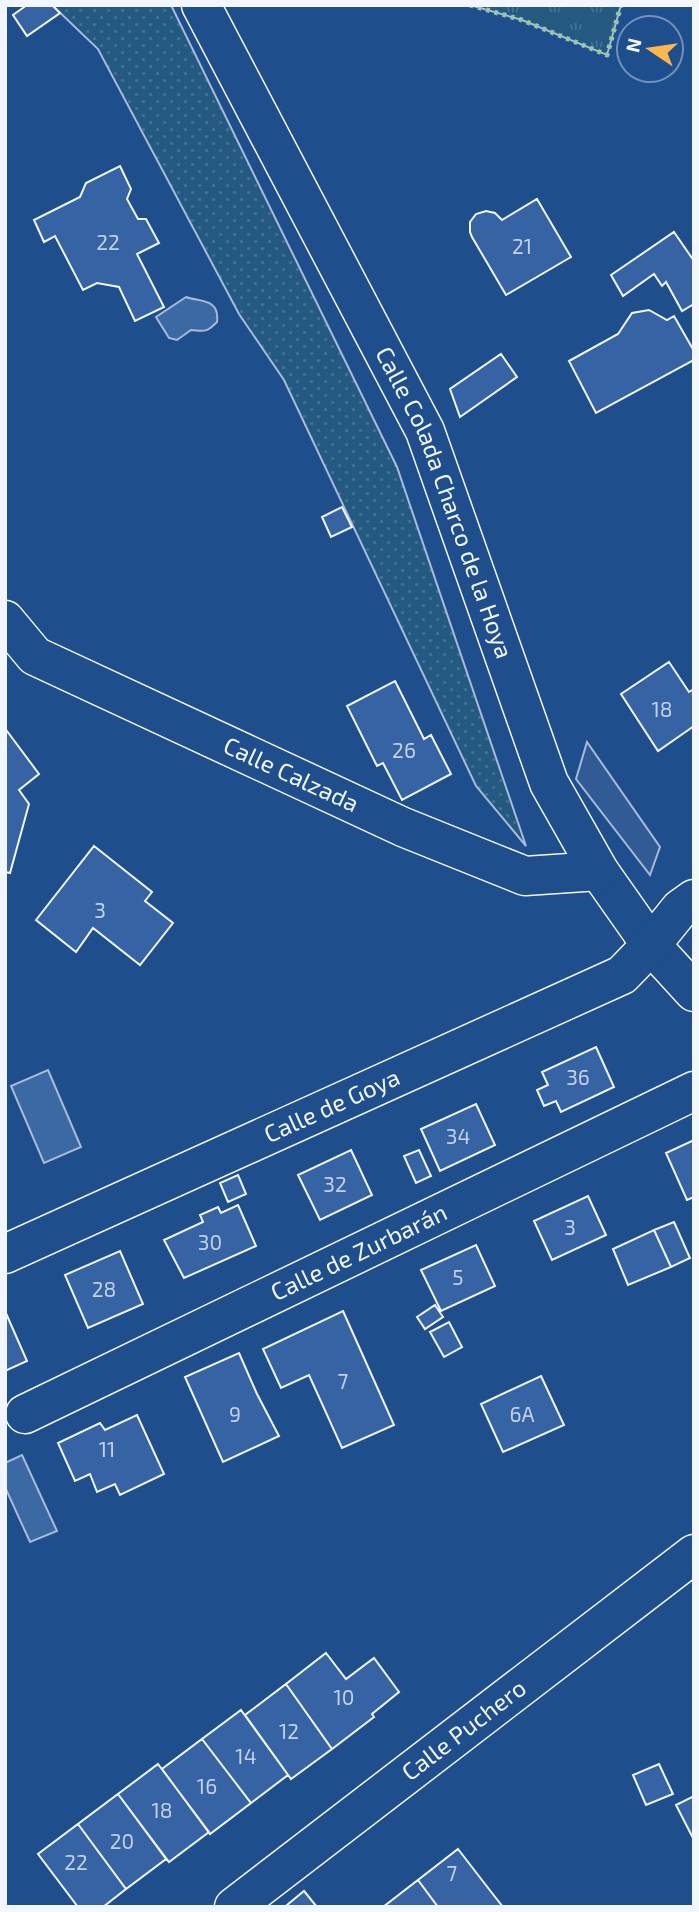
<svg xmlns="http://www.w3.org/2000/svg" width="699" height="1912" viewBox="0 0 699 1912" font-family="'Exo 2',sans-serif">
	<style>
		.grass { fill: url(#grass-tufts); stroke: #a8bbd7; stroke-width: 2 }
		.garden { fill: url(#garden-dots); stroke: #a8bbd7; stroke-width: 2 }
		.parking { fill: #305b95; stroke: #a8bbd7; stroke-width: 2 }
		.water { fill: #3b69a3; stroke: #a8bbd7; stroke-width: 2 }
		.building { fill: #3563a3; stroke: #f2f6ff; stroke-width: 2 }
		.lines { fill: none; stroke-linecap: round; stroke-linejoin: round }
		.street-casing { stroke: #f2f6ff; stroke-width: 41 }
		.street { stroke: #1f4e8c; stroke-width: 38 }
		.hedge { stroke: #97c8a6; stroke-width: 5; stroke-dasharray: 3.5 5; stroke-linecap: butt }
		.labels { text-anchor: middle; stroke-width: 5; stroke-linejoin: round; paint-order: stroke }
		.number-label { font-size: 21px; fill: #c3d1e8 }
		.street-label { font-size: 24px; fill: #f2f6ff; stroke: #1f4e8c }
	</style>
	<defs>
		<pattern id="grass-tufts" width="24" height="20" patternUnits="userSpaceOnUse" patternTransform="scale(1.75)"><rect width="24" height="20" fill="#245a82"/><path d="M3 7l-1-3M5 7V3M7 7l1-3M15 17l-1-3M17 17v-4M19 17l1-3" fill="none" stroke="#447295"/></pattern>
		<pattern id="garden-dots" width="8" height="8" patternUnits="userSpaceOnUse" patternTransform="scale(1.75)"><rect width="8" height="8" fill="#245a82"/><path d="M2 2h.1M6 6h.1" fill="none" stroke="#447295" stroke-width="1.8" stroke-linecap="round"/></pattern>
	</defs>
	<rect width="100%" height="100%" fill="#1f4e8c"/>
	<path class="grass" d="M470 5H621L607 55 522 20Z"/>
	<path class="garden" d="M52 5H171L397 467 526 846 476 786 284 380 239 314 98 49Z"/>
	<path class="parking" d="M587 742 660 847 650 875 576 779Z"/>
	<path class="water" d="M186 297C199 302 220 298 217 322 206 333 205 331 191 330L177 340 169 338 156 317Z
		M48 1070 81 1147 44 1163 11 1086Z
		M22 1455 57 1531 30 1542 5 1487V1463Z"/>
	<path class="building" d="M27 5H52L60 13 27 36 13 15Z
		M120 166 131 189 127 199 138 219H146L159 243 137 254 164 307 135 321 119 287 97 283 83 290 55 236 44 242 34 220 80 197 86 183Z
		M537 199 571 257 506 295 472 237 470 232V222L476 214 486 211 495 213 502 220Z
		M674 232 694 261V304L682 311 666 282 662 286 654 274 623 296 611 275Z
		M649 310 667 320 674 316 694 351V360L596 413 569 361 618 334 632 313Z
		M501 354 517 377 460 417 450 389Z
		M342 507 352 527 331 537 322 517Z
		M669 662 689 692 694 689V726L658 751 621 694Z
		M395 681 424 739 431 735 451 774 402 800 383 763 377 766 347 706Z
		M7 731 39 774 19 790 29 804 10 873 5 872V732Z
		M94 846 152 892 145 901 173 923 140 965 93 928 76 952 36 920Z
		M596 1047 614 1087 561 1112 556 1101 544 1106 537 1090 548 1085 542 1072Z
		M476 1104 495 1145 440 1171 421 1129Z
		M694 1140V1197L687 1200 666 1153Z
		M351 1150 372 1195 320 1220 298 1175Z
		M419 1150 431 1176 416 1183 404 1156Z
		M238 1175 246 1194 228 1202 220 1183Z
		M588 1196 606 1235 552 1260 534 1221Z
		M238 1205 256 1246 184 1278 164 1240 203 1222 200 1215 218 1207 221 1213Z
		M674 1222 690 1258 671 1267 654 1230Z
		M654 1230 671 1267 628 1285 613 1249Z
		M476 1245 495 1286 441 1311 421 1270Z
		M120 1251 143 1304 88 1328 65 1275Z
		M435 1305 443 1317 425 1329 417 1317Z
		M5 1311 27 1361 5 1371Z
		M343 1311 394 1425 342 1448 309 1375 281 1388 263 1349Z
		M449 1322 462 1347 444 1357 430 1332Z
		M239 1353 257 1394 279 1436 223 1462 185 1377Z
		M541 1376 564 1425 503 1452 481 1404Z
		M137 1415 164 1474 120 1495 115 1484 97 1492 90 1474 75 1481 58 1443 100 1423 105 1430Z
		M326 1653 346 1679 374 1658 399 1692 372 1714 374 1717 332 1749 286 1684Z
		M286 1684 332 1749 291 1779 245 1715Z
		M241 1710 288 1775 251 1803 202 1739Z
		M202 1739 251 1803 210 1834 162 1769Z
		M158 1764 209 1832 169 1862 118 1794Z
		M659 1764 673 1794 646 1805 633 1775Z
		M118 1794 166 1859 126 1889 78 1824Z
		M694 1796V1840L676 1805Z
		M78 1824 126 1889 103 1907H78L38 1854Z
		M458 1849 492 1893 503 1907H438L418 1880Z
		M418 1880 438 1907H383Z
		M304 1891 317 1907H288L287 1905Z"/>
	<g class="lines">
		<defs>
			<g id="street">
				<path id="s1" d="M201 5 425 431 549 783 599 871 651 945 694 992"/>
				<path id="s2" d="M5 620 35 656 403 827 525 876 599 871"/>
				<path id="s3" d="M5 1254 622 975 651 945 680 909 694 899"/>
				<path id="s4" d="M25 1414 694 1091"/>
				<path id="s5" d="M234 1907 694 1554"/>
			</g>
		</defs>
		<use href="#street" class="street-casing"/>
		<use href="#street" class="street"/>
		<path class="hedge" d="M470 5 522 20 607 55 621 5"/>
	</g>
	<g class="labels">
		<g class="number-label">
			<text x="108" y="250">22</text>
			<text x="522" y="254">21</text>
			<text x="662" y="717">18</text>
			<text x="404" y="758">26</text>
			<text x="100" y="918">3</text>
			<text x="578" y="1085">36</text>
			<text x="458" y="1144">34</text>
			<text x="335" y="1192">32</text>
			<text x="570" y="1235">3</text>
			<text x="210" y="1250">30</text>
			<text x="458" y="1285">5</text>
			<text x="104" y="1297">28</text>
			<text x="343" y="1389">7</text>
			<text x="235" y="1422">9</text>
			<text x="522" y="1422">6A</text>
			<text x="107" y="1457">11</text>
			<text x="344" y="1705">10</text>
			<text x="289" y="1739">12</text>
			<text x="246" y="1764">14</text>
			<text x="207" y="1794">16</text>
			<text x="162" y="1818">18</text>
			<text x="122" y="1849">20</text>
			<text x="76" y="1870">22</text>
			<text x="452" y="1881">7</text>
		</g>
		<g class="street-label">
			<text dy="8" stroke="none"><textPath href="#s1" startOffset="555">Calle Colada Charco de la Hoya</textPath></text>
			<text dy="8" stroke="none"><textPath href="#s2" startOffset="329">Calle Calzada</textPath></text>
			<text dy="8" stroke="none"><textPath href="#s3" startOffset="359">Calle de Goya</textPath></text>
			<text dy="8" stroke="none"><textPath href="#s4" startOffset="371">Calle de Zurbarán</textPath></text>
			<text dy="8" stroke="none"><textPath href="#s5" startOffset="290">Calle Puchero</textPath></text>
		</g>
	</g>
	<rect width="699" height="1912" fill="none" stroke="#f2f6ff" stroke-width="14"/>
	<g transform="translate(650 49) rotate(283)"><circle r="33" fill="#1f4e8c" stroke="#7391ba" stroke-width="2"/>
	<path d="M0-5L12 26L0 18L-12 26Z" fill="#ffb74d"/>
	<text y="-10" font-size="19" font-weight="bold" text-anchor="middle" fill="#f2f6ff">N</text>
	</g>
</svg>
